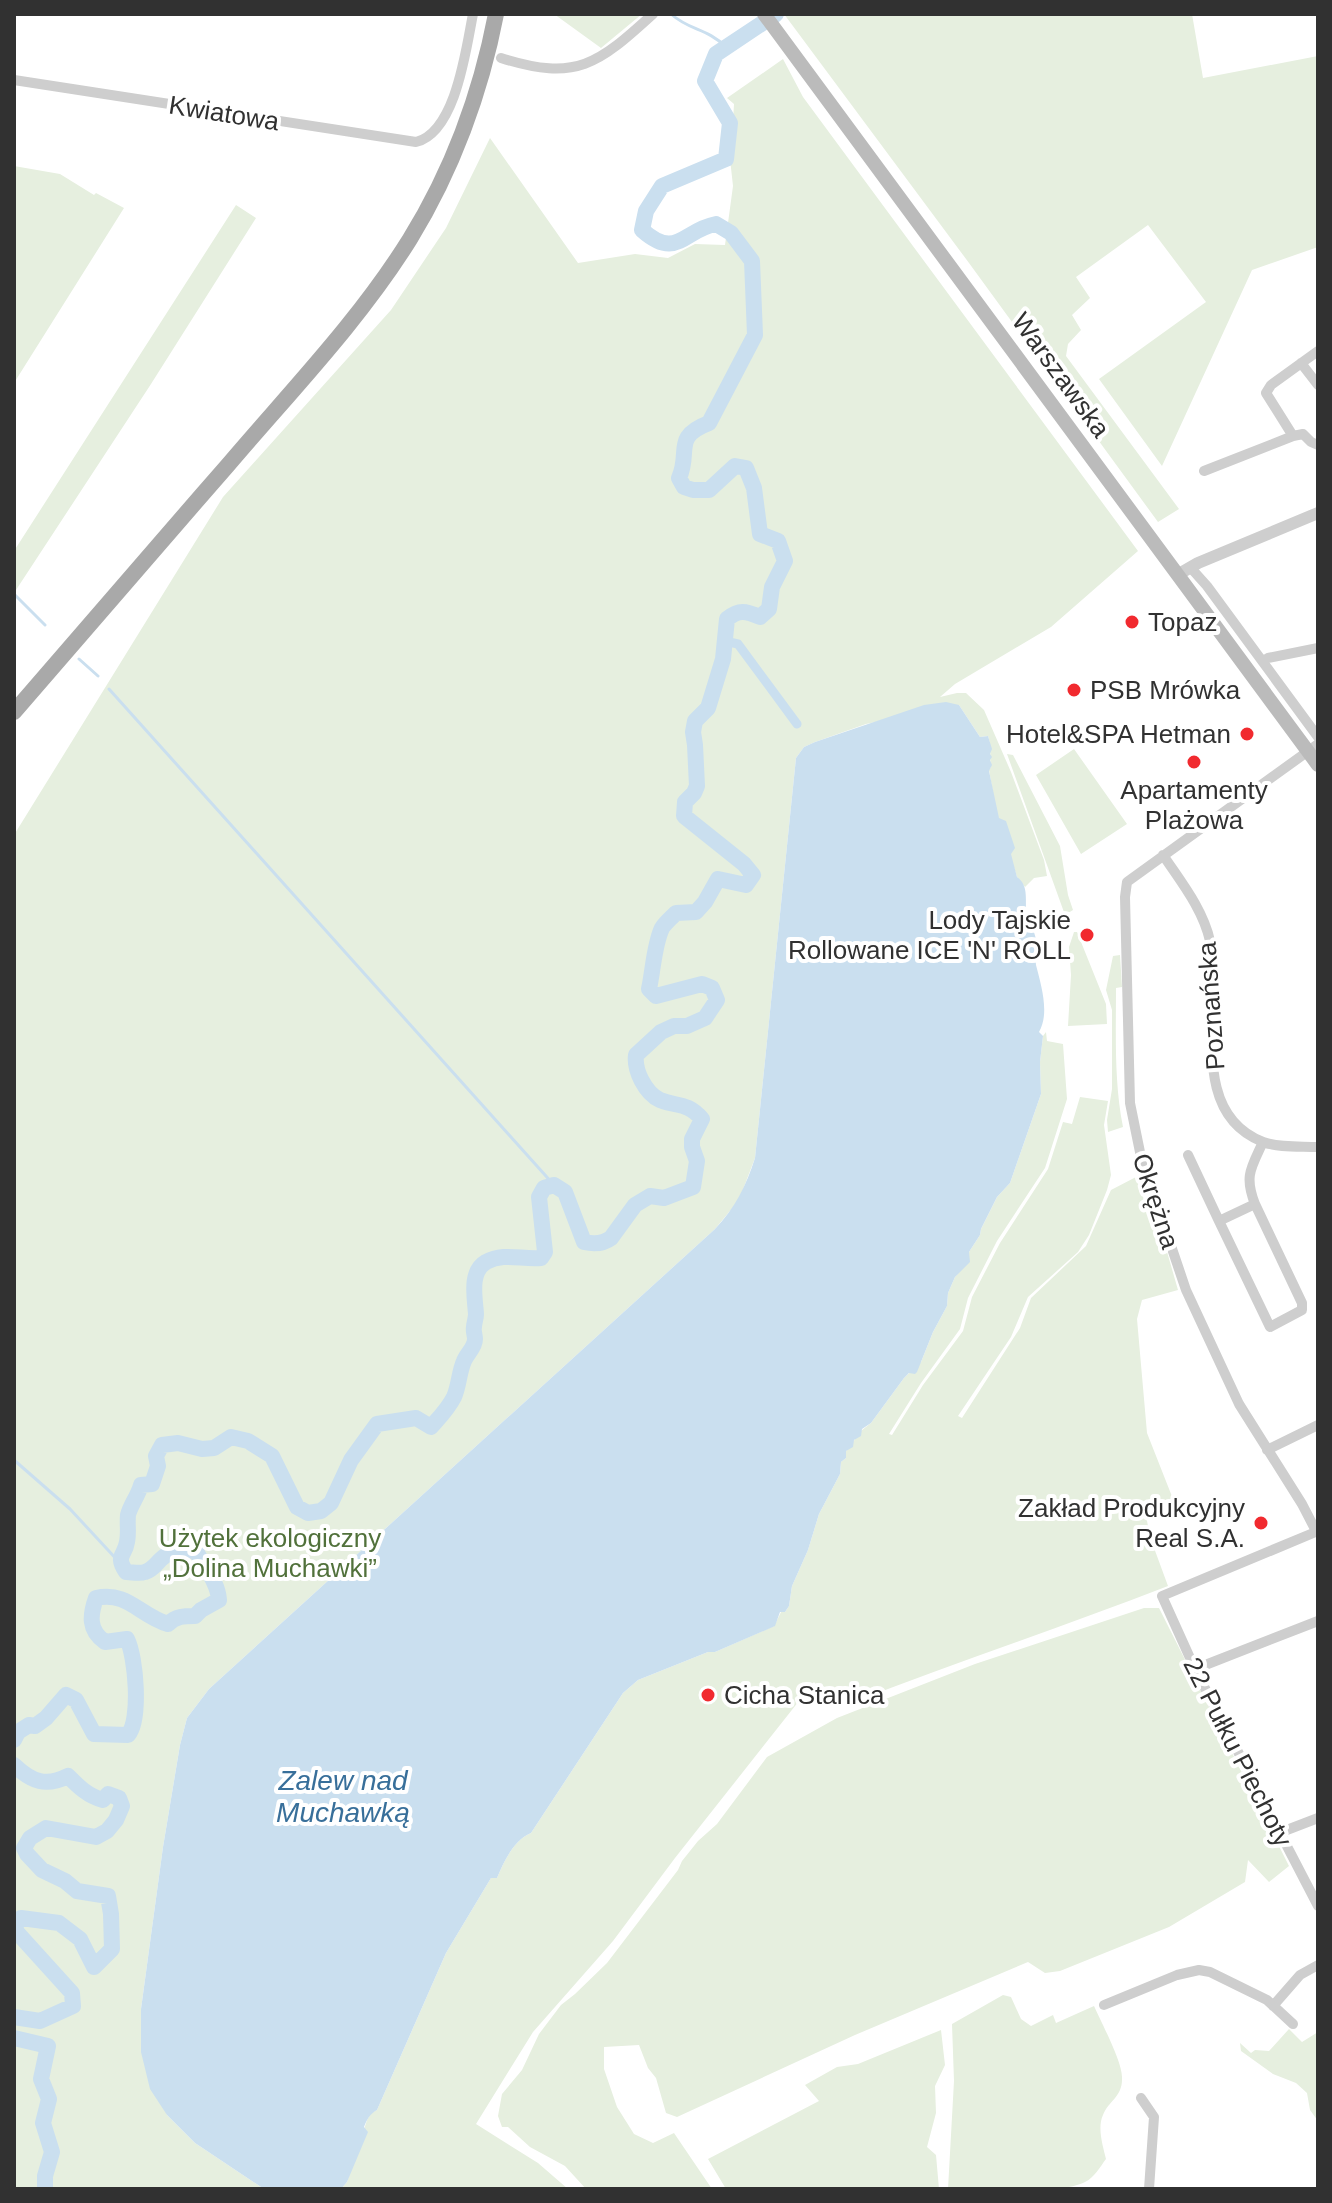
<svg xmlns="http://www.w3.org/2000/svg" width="1332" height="2203" viewBox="0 0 1332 2203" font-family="Arial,sans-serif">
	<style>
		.green { fill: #e6efdf }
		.water { fill: #cadfef }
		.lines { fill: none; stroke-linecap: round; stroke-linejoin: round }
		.stream { stroke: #cadfef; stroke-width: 3 }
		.canal { stroke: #cadfef; stroke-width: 9 }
		.river { stroke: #cadfef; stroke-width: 16 }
		.minor { stroke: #cecece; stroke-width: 10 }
		.tertiary { stroke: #cecece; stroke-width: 12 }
		.secondary { stroke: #bbb; stroke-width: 14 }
		.primary { stroke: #a9a9a9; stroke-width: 16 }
		.poi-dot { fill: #f12a2f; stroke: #fff; stroke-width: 3 }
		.labels { text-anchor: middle; stroke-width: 8; stroke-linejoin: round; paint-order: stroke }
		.street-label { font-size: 26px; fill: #313131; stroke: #fff }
		.poi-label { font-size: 26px; fill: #313131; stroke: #fff; text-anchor: start }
		.park-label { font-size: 26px; fill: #51713b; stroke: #fff }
		.water-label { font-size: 28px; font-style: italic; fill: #386f9a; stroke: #fff }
	</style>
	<rect width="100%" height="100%" fill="#fff"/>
	<path class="green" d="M554 14H642L601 48Z
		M784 14H1192L1203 78 1318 56V247L1252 270 1162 466 1099 379 1206 302 1148 225 1076 277 1090 298 1072 315 1081 330 1068 344 1066 356 1179 509 1158 522 969 263Z
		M783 59 803 97 1138 551 1051 627 955 684 940 697 957 693H966L984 710 1011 772 1044 860 1047 876 1034 878 1025 887 1017 877 996 810 989 770 991 767C989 756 992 748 988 736L980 737 959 705 866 724 815 742 804 747 796 758 755 1158 739 1200 715 1229 209 1689 187 1718 180 1745 163 1847 141 2009 167 2115 195 2143 264 2189H14V835L223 497 391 310 446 228 490 138 578 263 635 254 668 258 695 244 725 245 733 186 728 141 733 121 734 104 727 98Z
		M14 166 60 174 94 195 96 193 124 208 14 383Z
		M236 205 256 218 151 384 16 590 14 589V551Z
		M1074 749 1127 824 1081 854 1036 775Z
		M1007 754 1013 755 1060 846 1068 895 1073 910 1065 915Z
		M1074 932H1077L1106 1004 1107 1024 1068 1026 1071 975 1069 947Z
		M1120 955 1122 987 1116 988C1116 1034 1114 1082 1123 1127L1108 1132 1107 1120 1112 1089V1010L1106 990 1113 956Z
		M1046 1032 1047 1041 1063 1044 1067 1099 1045 1168 997 1241 968 1298 960 1329 921 1383 889 1434 892 1435 923 1385 963 1331 972 1297 1000 1243 1048 1169 1063 1122 1072 1124 1080 1097 1108 1101 1104 1125 1111 1175 1107 1190 1089 1235 1078 1252 1028 1297 1011 1337 958 1416 962 1418 1020 1328 1031 1298 1086 1246 1111 1190 1136 1177 1154 1228 1159 1226 1161 1231 1178 1290 1142 1300 1137 1319 1147 1433 1173 1499 1145 1510 1150 1537 1168 1586C1063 1627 956 1662 851 1703H830L814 1682 675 1858 613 1941 533 2032 476 2124 538 2163 568 2189H341L347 2182 367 2120 371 2113 377 2110 446 1953 491 1878H497C504 1861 514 1840 531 1833L623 1693 638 1680 708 1652H715L774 1626 781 1612H785L789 1606 792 1586 808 1550 819 1514 840 1474 841 1462 846 1458V1451L862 1430 871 1423 904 1378 921 1362 933 1332 947 1306 948 1293 955 1277 961 1270 969 1252 980 1235 981 1229 997 1197 1010 1183 1041 1094 1040 1062 1043 1036Z
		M1144 1608H1159L1289 1866 1269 1882 1248 1860 1245 1882 1169 1927 1060 1971 1045 1973 1028 1962 855 2035 677 2117 666 2113 656 2078 648 2068 639 2045 604 2047V2069L617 2107 634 2134 653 2143 674 2133 712 2189H586L565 2166 530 2147 508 2127H502L498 2116 502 2094 522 2070 539 2034 561 2005 575 1994 607 1963 678 1870 682 1861 698 1841 717 1824 767 1757 837 1718 975 1664Z
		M1003 1995 1011 1997 1021 2019 1031 2026 1053 2015 1056 2023 1094 2006C1101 2022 1122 2061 1122 2077 1123 2097 1109 2100 1103 2115 1097 2128 1103 2146 1106 2159 1100 2167 1094 2178 1085 2182 1060 2195 980 2189 948 2189L954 2081 952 2024Z
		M1289 2029 1302 2042 1318 2032V2121L1310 2110 1307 2093 1296 2083 1273 2074 1241 2051 1240 2043 1251 2053 1255 2050 1269 2051Z
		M941 2030 945 2065 935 2086 936 2113 927 2147 936 2155 939 2189H726L708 2159 819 2101 805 2085 837 2067 858 2064Z"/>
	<path class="water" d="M946 702 959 705 980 737 988 736 992 749 990 754 992 757 990 760 992 765 989 771 999 818 1006 821 1015 848 1011 854 1017 877C1030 886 1024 902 1027 916 1029 924 1035 931 1036 940 1037 948 1035 957 1036 965 1041 985 1050 1013 1039 1032L1043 1036 1040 1062 1041 1094 1010 1183 997 1197 981 1229 980 1235 969 1252 970 1262 955 1277 948 1293 947 1306 933 1332 917 1372 915 1374 909 1373 904 1378 871 1423 862 1429 861 1436 854 1440 853 1447 846 1451V1458L841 1462 840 1474 819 1514 808 1550 792 1586 789 1606 785 1612H780L775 1626 715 1652H708L638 1680 623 1693 531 1833C514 1840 504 1861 497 1878H491L446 1953 377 2110C370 2114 367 2119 364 2127L368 2132 347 2182 341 2189H264L195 2143 167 2115 150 2089 141 2052V2009L163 1847 180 1745 187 1718 209 1689 715 1229C735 1208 746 1186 755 1158L796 758 804 747 815 742 924 705Z"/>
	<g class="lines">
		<path class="stream" d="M671 14C690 31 707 28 726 47
			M14 594 45 625
			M79 659 98 676
			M109 689 554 1185
			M14 1460 70 1509 120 1563"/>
		<path class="canal" d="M725 641 738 644 797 724"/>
		<path class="river" d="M14 1740 18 1732 29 1725 35 1726 46 1718 66 1695 76 1700 94 1734 128 1735C141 1720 136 1657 127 1639L105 1642C88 1630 90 1615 96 1598 128 1591 140 1616 168 1624 176 1616 184 1616 195 1616L201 1610 219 1600C218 1582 204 1567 196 1551 189 1550 170 1551 165 1556 157 1561 155 1569 145 1572 139 1574 132 1572 126 1572 115 1555 125 1556 127 1542 129 1533 127 1524 128 1515 130 1506 138 1496 141 1485L152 1484 158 1466 156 1456 162 1445 178 1443 202 1449 214 1448 231 1437 248 1441 272 1456 297 1507 308 1513 321 1511 331 1503 351 1460 377 1424 416 1418 431 1427C439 1418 448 1409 454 1397 459 1386 459 1372 464 1361 467 1353 475 1348 475 1339 475 1335 473 1331 474 1327 474 1323 476 1319 476 1314 475 1298 469 1272 486 1262 504 1252 522 1260 541 1258L545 1252 539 1197 544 1188 554 1185 565 1192 584 1242C593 1244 603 1244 611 1238L635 1205 650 1196 664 1198 693 1187 697 1161 692 1147V1139L702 1119C687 1102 678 1107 660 1100 645 1093 634 1070 636 1055L661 1032 674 1026H687L705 1018 717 1000 712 988 702 984 656 996 649 989C653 971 654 945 662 928 665 923 672 917 676 913L696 912 705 902 718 879 746 885 753 875 744 864 684 816 685 802 694 793 697 786 695 745 693 732 695 721 708 708 723 659 727 619C739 609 746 611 760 617L769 609 772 587 785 561 778 541 760 534 754 488 746 468 735 466 709 490H693L684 487 679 478C691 452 672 437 709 423L755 335 752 261 731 233 716 224C683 230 677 261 642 230L646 211 662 186 726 159 730 123 705 81 716 54 776 14
			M14 1765C32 1782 46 1787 68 1776 79 1787 88 1796 103 1800L108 1794 119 1798 122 1806 116 1820 107 1831 96 1837 46 1828 30 1838 24 1848 27 1854 42 1870 65 1881 77 1891 108 1896 111 1914 112 1949 94 1967 80 1939 59 1923 21 1918 14 1927
			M14 1929 72 1993 73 2006 40 2021 14 2017
			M14 2038 48 2046 41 2079 49 2099 43 2123 52 2152 45 2176V2189"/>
		<path class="minor" d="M501 58C577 82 598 64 653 14
			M14 80 416 142C456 132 466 49 473 14
			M1318 351 1271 385 1266 393 1293 436 1303 434 1311 442 1318 445
			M1301 363 1318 385
			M1204 471 1293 436
			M1190 567 1207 586 1318 737
			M1263 661 1268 658 1318 648
			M1163 855C1181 882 1203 909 1210 941 1224 1004 1184 1111 1263 1142 1279 1148 1301 1146 1318 1147
			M1188 1155 1219 1221
			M1255 1204 1302 1303V1310L1270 1327 1219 1221 1255 1204C1244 1176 1251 1168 1263 1142
			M1267 1450 1318 1425
			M1316 1531 1302 1504 1239 1404 1186 1290 1141 1157 1130 1103 1125 897 1127 882 1318 744
			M1318 1531 1162 1596 1195 1669 1318 1906
			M1195 1669 1318 1621
			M1279 1833 1318 1818
			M1104 2005 1177 1975 1199 1970 1210 1972 1267 2000 1293 2024
			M1273 2006 1300 1975 1318 1965
			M1141 2098 1154 2117 1149 2189"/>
		<path class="tertiary" d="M1179 574 1198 563 1318 513"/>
		<path class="secondary" d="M764 14 1318 765"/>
		<path class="primary" d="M14 712C85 630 156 547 228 465 290 392 359 321 410 239 452 171 481 92 496 14"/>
	</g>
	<g class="poi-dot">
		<circle cx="1132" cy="622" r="8"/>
		<circle cx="1074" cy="690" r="8"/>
		<circle cx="1247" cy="734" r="8"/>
		<circle cx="1194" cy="762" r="8"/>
		<circle cx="1087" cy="935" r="8"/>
		<circle cx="1261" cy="1523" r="8"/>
		<circle cx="708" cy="1695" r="8"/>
	</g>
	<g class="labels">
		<g class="street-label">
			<text transform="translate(224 113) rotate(9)" y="9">Kwiatowa</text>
			<text transform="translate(1061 375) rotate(54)" y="9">Warszawska</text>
			<text transform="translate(1211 1006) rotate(-94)" y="9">Poznańska</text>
			<text transform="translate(1156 1201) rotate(72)" y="9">Okrężna</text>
			<text transform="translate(1238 1752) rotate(63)" y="9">22 Pułku Piechoty</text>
		</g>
		<g class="poi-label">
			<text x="1148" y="631">Topaz</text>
			<text x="1090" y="699">PSB Mrówka</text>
			<text x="1231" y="743" text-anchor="end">Hotel&amp;SPA Hetman</text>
			<text x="1194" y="799" text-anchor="middle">Apartamenty<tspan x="1194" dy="30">Plażowa</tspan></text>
			<text x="1071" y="929" text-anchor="end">Lody Tajskie<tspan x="1071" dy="30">Rollowane ICE 'N' ROLL</tspan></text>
			<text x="1245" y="1517" text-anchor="end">Zakład Produkcyjny<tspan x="1245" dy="30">Real S.A.</tspan></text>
			<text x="724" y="1704">Cicha Stanica</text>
		</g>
		<g class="park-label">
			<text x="270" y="1547">Użytek ekologiczny<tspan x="270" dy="30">„Dolina Muchawki”</tspan></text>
		</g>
		<g class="water-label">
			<text x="343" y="1790">Zalew nad<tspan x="343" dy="32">Muchawką</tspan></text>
		</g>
	</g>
	<rect width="1332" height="2203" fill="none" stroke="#313131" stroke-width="32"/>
</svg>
